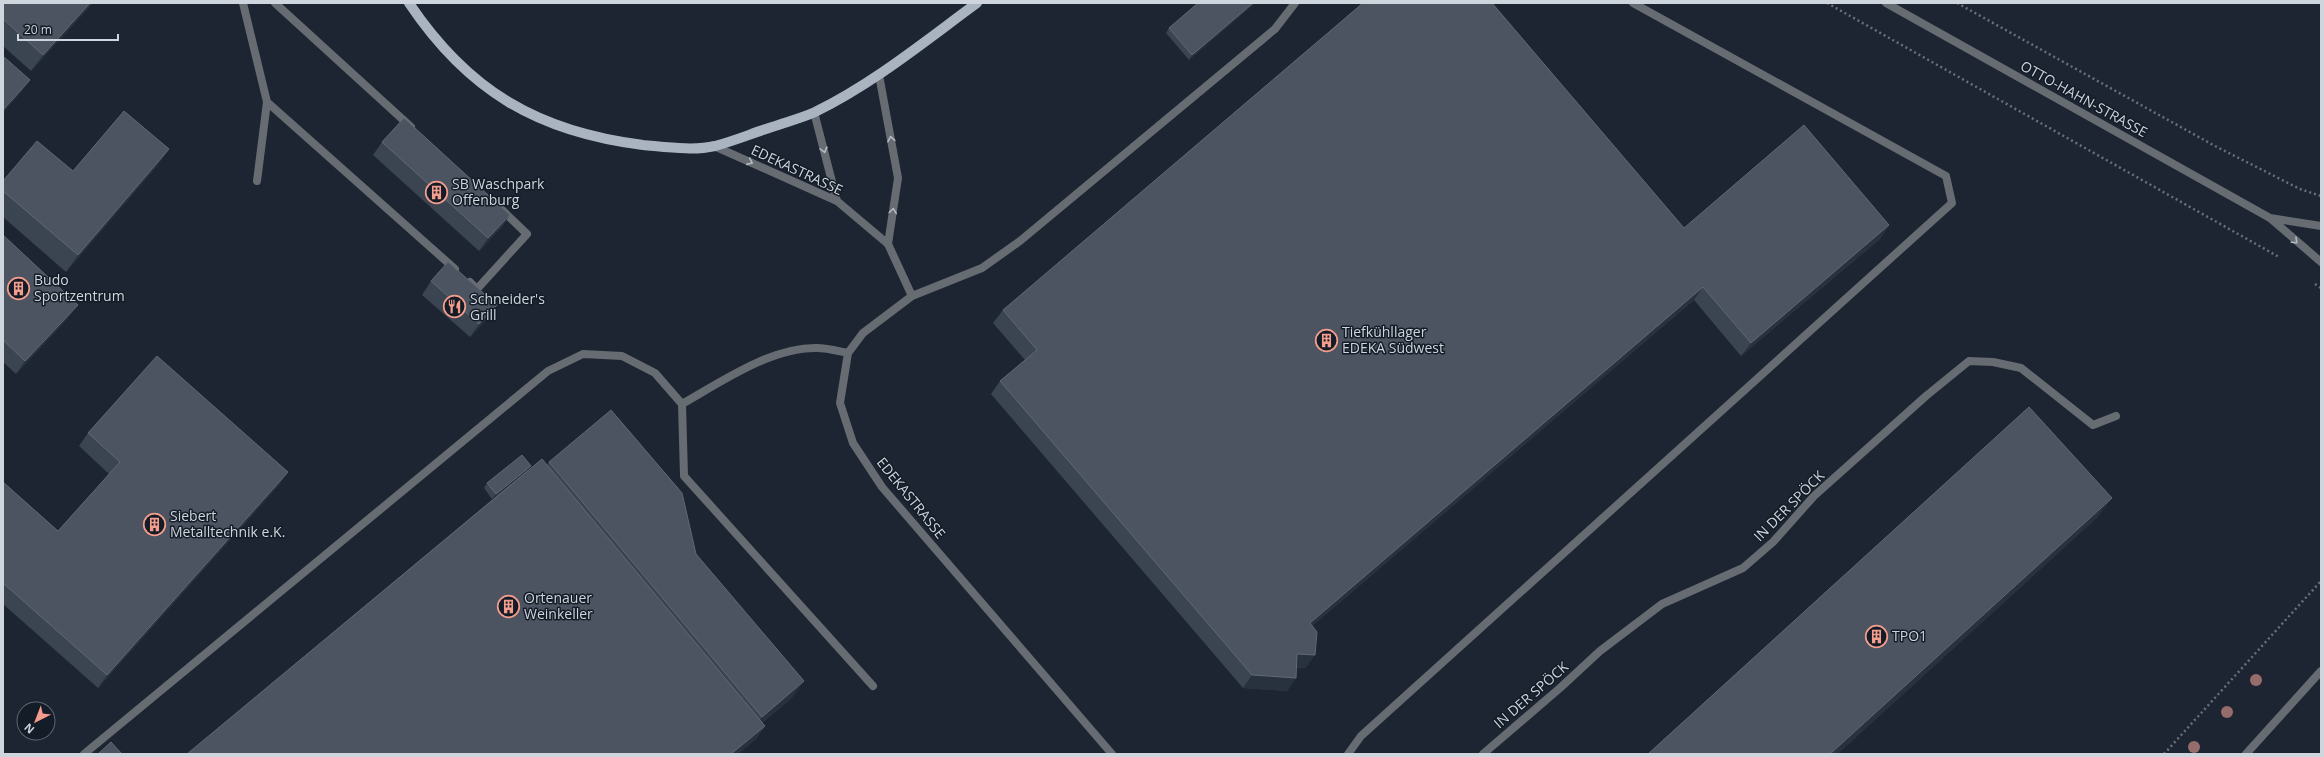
<svg xmlns="http://www.w3.org/2000/svg" width="2324" height="757" viewBox="0 0 2324 757" font-family="'Open Sans',sans-serif">
	<style>
		.lines { fill: none; stroke-linecap: round; stroke-linejoin: round }
		.path { stroke: #69707b; stroke-width: 2.5; stroke-dasharray: 2 3; stroke-linecap: butt }
		.service { stroke: #676c72; stroke-width: 8 }
		.tertiary { stroke: #676c72; stroke-width: 8 }
		.primary { stroke: #aab3c0; stroke-width: 10 }
		.tree { fill: #966d6a }
		.wall { fill: #3b4451 }
		.shaded-wall { fill: #28313e }
		.building { fill: #4b5460; stroke: #606873 }
		.oneway { stroke: #b5bbc2 }
		.labels { text-anchor: middle; stroke-width: 3; stroke-linejoin: round; paint-order: stroke }
		.street-label { font-size: 14px; fill: #cfd5dd; stroke: #131c27 }
		.poi-label { font-size: 14px; fill: #cfd5dd; stroke: #131c27; text-anchor: start }
	</style>
	<rect width="100%" height="100%" fill="#1c2531"/>
	<g class="lines">
		<path class="path" d="M1827 3 2279 257
			M1957 3 2215 146 2300 189 2321 196
			M2315 284 2321 288
			M2164 754 2321 581"/>
		<path class="service" d="M243 3 267 102 455 269
			M275 3 411 127
			M879 75 898 178 888 244
			M814 112 837 201
			M714 146 837 201 888 244 912 296
			M257 181 267 102
			M470 282 477 289 527 234 501 209
			M848 353C838 351 827 348 817 348 771 347 721 382 682 404L684 476 873 686
			M84 754 548 371 583 354 622 356 655 373 682 404
			M1112 754 882 487 853 443 840 403 848 353 863 333 912 296 982 268 1020 241 1275 29 1295 3
			M1348 754 1361 736 1952 203 1946 176 1633 3
			M1483 754 1560 688 1600 651 1662 604 1743 568 1773 542 1814 496 1926 396 1969 361 1993 362 2021 368 2093 425 2116 416"/>
		<path class="tertiary" d="M1886 3 2270 218 2321 262
			M2270 218 2321 226
			M2246 754 2321 671"/>
		<path class="primary" d="M409 3C468 91 538 132 643 145 666 147 693 151 715 146 734 141 753 133 772 127 786 122 802 118 815 112 874 83 925 41 977 3"/>
	</g>
	<g class="tree">
		<circle cx="2256" cy="680" r="6"/>
		<circle cx="2227" cy="712" r="6"/>
		<circle cx="2194" cy="747" r="6"/>
	</g>
	<path class="wall" d="M3 3H93L31 71 3 46Z
		M1198 3H1255L1189 60 1166 33 1169 28Z
		M382 142 510 215 501 228 479 251 373 155Z
		M169 149 157 166 66 272 3 217V181L73 171Z
		M1889 225 1880 239 1741 356 1694 300 1312 626 1306 668H1296V678L1287 691 1243 688 991 394 1000 381 1025 360 993 323 1003 310 1684 228Z
		M3 235 68 318 16 374 3 362Z
		M431 281 487 319 470 337 422 295Z
		M88 433 288 472 278 486 98 688 3 604V482L58 531 109 474 79 446Z
		M549 462 696 554 793 697 762 723 765 726 756 739 738 754H187L518 478 492 499 484 488 487 483 547 465Z"/>
	<path class="shaded-wall" d="M90 3H93L31 71 43 55Z
		M1253 3H1255L1189 60 1192 55Z
		M30 80 18 96 3 113V110Z
		M169 149 157 166 66 272 78 255Z
		M510 215 501 228 479 251 488 238Z
		M1889 225 1880 239 1741 356 1751 343Z
		M1703 287 1694 300 1300 636 1310 623Z
		M78 305 68 318 16 374 25 361Z
		M497 305 487 319 470 337 479 324Z
		M531 466 527 471 492 499 496 494Z
		M288 472 278 486 98 688 107 675Z
		M2112 498 2097 518 1838 754H1830Z
		M1297 654 1315 655 1306 668 1288 667Z
		M1252 675 1296 678 1287 691 1243 688Z
		M804 681 793 697 750 733 762 717Z
		M765 726 756 739 738 754H731Z"/>
	<path class="building" d="M3 3H90L43 55 3 19Z
		M1198 3H1253L1192 55 1169 28Z
		M1363 3H1492L1684 228 1804 125 1889 225 1751 343 1703 287 1310 623 1317 632 1315 655 1297 654 1296 678 1252 675 1000 381 1037 350 1003 310Z
		M3 56 30 80 3 110Z
		M124 111 169 149 78 255 3 191V181L37 141 73 171Z
		M404 118 510 215 488 238 382 142Z
		M3 235 78 305 25 361 3 340Z
		M448 262 497 305 479 324 431 281Z
		M157 356 288 472 107 675 3 583V482L58 531 120 462 88 433Z
		M2029 407 2112 498 1830 754H1648Z
		M611 410 682 493 696 554 804 681 762 717 549 462Z
		M522 455 531 466 496 494 487 483Z
		M542 459 765 726 731 754H187Z
		M111 742 122 754H98Z"/>
	<defs><path id="oneway-chevron" d="M-2-3.5L2.5 0L-2 3.5" fill="none" stroke-width="1.6" stroke-linecap="round" stroke-linejoin="round"/></defs>
	<g class="oneway">
		<use href="#oneway-chevron" transform="translate(891 139) rotate(-100)"/>
		<use href="#oneway-chevron" transform="translate(824 150) rotate(75)"/>
		<use href="#oneway-chevron" transform="translate(750 162) rotate(24)"/>
		<use href="#oneway-chevron" transform="translate(893 211) rotate(-82)"/>
		<use href="#oneway-chevron" transform="translate(2295 241) rotate(43)"/>
	</g>
	<defs>
		<symbol id="building-ring" viewBox="-11 -11 22 22"><circle r="9.5" fill="#131c27" stroke="#f59d8d" stroke-width="1.5"/><path d="M-4-6H4V6H1V3H-1V6H-4ZM-2.5-4.3h1.7v1.8h-1.7ZM.8-4.3h1.7v1.8H.8ZM-2.5-1h1.7V.8h-1.7ZM.8-1h1.7V.8H.8Z" fill="#f59d8d"/></symbol>
		<symbol id="restaurant-ring" viewBox="-11 -11 22 22"><circle r="9.5" fill="#131c27" stroke="#f59d8d" stroke-width="1.5"/><path d="M-5-6h1v4h1v-4h1v4h1v-4h1v5L-1.5 .5V6h-2V.5L-5-1ZM5-6V6H3V1.5H1.5Q1.5-4 5-6Z" fill="#f59d8d"/></symbol>
	</defs>
	<g fill-rule="evenodd">
		<use href="#building-ring" x="424" y="180" width="25" height="25"/>
		<use href="#building-ring" x="6" y="276" width="25" height="25"/>
		<use href="#restaurant-ring" x="442" y="294" width="25" height="25"/>
		<use href="#building-ring" x="1314" y="328" width="25" height="25"/>
		<use href="#building-ring" x="142" y="512" width="25" height="25"/>
		<use href="#building-ring" x="496" y="594" width="25" height="25"/>
		<use href="#building-ring" x="1864" y="624" width="25" height="25"/>
	</g>
	<g class="labels">
		<g class="street-label">
			<text transform="translate(2084 99) rotate(29)" y="5">OTTO-HAHN-STRASSE</text>
			<text transform="translate(797 170) rotate(25)" y="5">EDEKASTRASSE</text>
			<text transform="translate(911 498) rotate(51)" y="5">EDEKASTRASSE</text>
			<text transform="translate(1789 506) rotate(-45)" y="5">IN DER SPÖCK</text>
			<text transform="translate(1531 695) rotate(-41)" y="5">IN DER SPÖCK</text>
		</g>
		<g class="poi-label">
			<text x="452" y="189">SB Waschpark<tspan x="452" dy="16">Offenburg</tspan></text>
			<text x="34" y="285">Budo<tspan x="34" dy="16">Sportzentrum</tspan></text>
			<text x="470" y="304">Schneider's<tspan x="470" dy="16">Grill</tspan></text>
			<text x="1342" y="337">Tiefkühllager<tspan x="1342" dy="16">EDEKA Südwest</tspan></text>
			<text x="170" y="521">Siebert<tspan x="170" dy="16">Metalltechnik e.K.</tspan></text>
			<text x="524" y="603">Ortenauer<tspan x="524" dy="16">Weinkeller</tspan></text>
			<text x="1892" y="641">TPO1</text>
		</g>
	</g>
	<rect width="2324" height="757" fill="none" stroke="#cfd5dd" stroke-width="8"/>
	<g transform="translate(36 721) rotate(222)"><circle r="19" fill="#131c27" stroke="#5e6670"/>
	<path d="M0-3L7 15L0 10L-7 15Z" fill="#f59d8d"/>
	<text y="-6" font-size="11" font-weight="bold" text-anchor="middle" fill="#cfd5dd">N</text>
	</g>
	<path d="M18 34v6h100v-6" fill="none" stroke="#cfd5dd" stroke-width="2"/>
	<text x="24" y="34" font-size="12" fill="#cfd5dd" stroke="#131c27" stroke-width="3" paint-order="stroke">20 m</text>
</svg>
